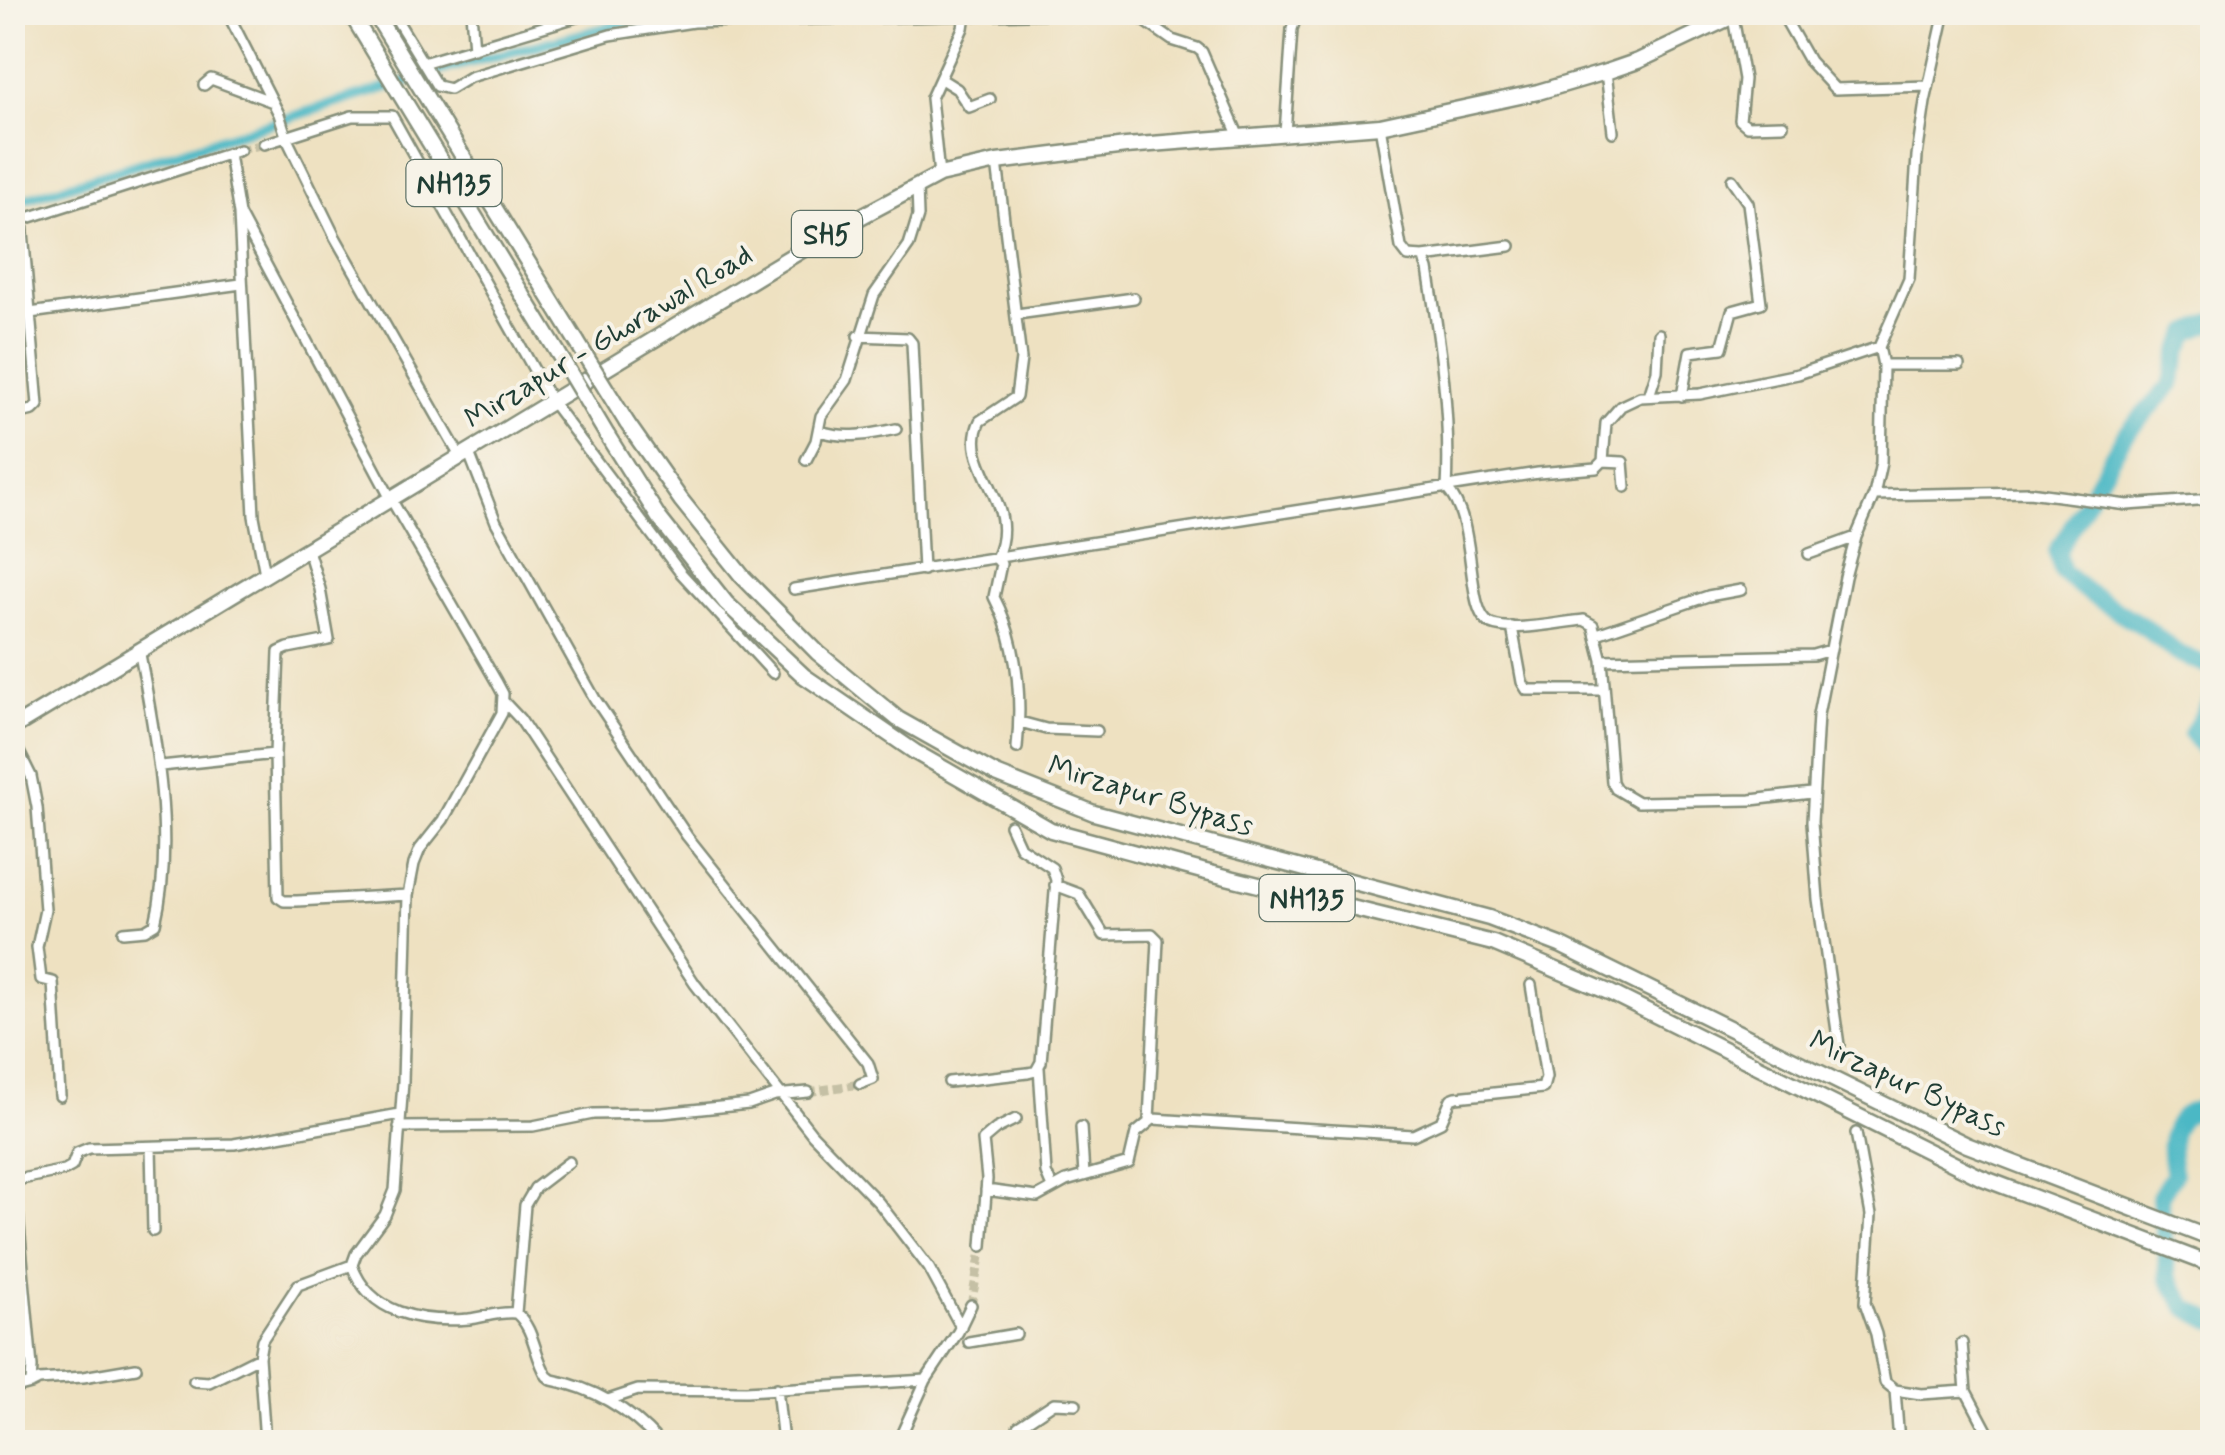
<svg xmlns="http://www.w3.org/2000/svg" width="2225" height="1455" viewBox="0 0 2225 1455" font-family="Mynerve,sans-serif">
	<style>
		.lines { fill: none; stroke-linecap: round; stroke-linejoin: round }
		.canal { stroke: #4bb8c5; stroke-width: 10 }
		.river { stroke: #4bb8c5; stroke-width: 18 }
		.minor-tunnel { stroke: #c5c0a5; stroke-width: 9; stroke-dasharray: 9 4.5; stroke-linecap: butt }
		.minor-casing { stroke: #868f7a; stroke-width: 14 }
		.primary-casing { stroke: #868f7a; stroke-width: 19 }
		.trunk-casing { stroke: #868f7a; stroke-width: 19 }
		.minor { stroke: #fff; stroke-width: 9 }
		.primary { stroke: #fff; stroke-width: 14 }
		.trunk { stroke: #fff; stroke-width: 14 }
		.trunk-bridge-casing { stroke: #868f7a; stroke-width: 19; stroke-linecap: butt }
		.trunk-bridge { stroke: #fff; stroke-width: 14 }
		.labels { text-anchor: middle; stroke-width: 8; stroke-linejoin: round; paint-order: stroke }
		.shield { fill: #f7f3e8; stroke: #60746a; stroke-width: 2.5 }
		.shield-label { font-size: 28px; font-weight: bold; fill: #1f3d34 }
		.street-label { font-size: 30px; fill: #1f3d34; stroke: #f7f3e8 }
	</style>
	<rect width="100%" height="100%" fill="#f7f3e8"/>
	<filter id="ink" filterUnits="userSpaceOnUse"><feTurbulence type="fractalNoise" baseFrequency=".01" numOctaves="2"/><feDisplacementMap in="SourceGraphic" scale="20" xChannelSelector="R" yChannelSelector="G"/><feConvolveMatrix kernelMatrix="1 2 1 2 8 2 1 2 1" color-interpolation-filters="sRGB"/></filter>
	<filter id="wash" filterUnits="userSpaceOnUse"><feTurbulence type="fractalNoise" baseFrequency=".0048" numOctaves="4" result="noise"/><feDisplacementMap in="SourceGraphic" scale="40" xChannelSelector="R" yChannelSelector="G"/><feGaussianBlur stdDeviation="2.25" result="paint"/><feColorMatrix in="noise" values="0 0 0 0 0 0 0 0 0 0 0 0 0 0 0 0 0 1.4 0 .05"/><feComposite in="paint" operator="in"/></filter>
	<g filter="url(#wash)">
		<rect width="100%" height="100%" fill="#eee1c1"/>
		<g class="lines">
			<path class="canal" d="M12 203 453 67 667 12"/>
			<path class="river" d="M2212 322 2189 333 2180 351 2171 385 2124 436 2057 552 2062 572 2087 592 2146 628 2177 653 2212 667
				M2212 700 2192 734 2212 759
				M2212 1103C2204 1108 2188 1111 2182 1117 2167 1132 2170 1156 2174 1174L2160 1197 2168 1277 2186 1307 2212 1321"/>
		</g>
	</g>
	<g filter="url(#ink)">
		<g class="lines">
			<path class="minor-tunnel" d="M240 150 264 144
				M808 1092 860 1084
				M971 1305 982 1246"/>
			<defs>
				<path id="minor" d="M227 12 279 114 287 139 335 237 461 458
					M392 12 437 86 450 89 470 77 610 35 693 22 1109 12
					M471 12 474 49
					M1132 12 1172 40 1197 48 1202 52 1239 137
					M1781 12 1809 61 1835 89 1928 86
					M1733 17 1744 79 1740 120 1747 126 1783 125
					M423 63 593 12
					M1606 72 1613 132
					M941 79 957 89 969 107 990 99
					M204 85 211 79 273 102
					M1380 126 1401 247 1408 256 1423 257 1428 269C1440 342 1451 416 1447 489 1479 523 1464 613 1491 624 1512 633 1560 622 1584 620L1593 625 1602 660 1612 782 1616 789 1638 802 1751 800 1811 793
					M1285 134 1292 29 1298 12
					M264 144 352 116H392L552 402 680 572 773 673
					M229 154 239 214 254 516 265 574
					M997 162 1021 359 1016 397 980 421C958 466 1023 502 996 558L1001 564 994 597C1018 643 1022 697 1017 748
					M939 175 931 98 963 28 965 15
					M239 214 391 499 496 681 503 694 502 713 443 820 420 849 414 864 408 895 403 1082 395 1190 385 1215 356 1254 352 1265C369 1314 422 1323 469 1319 485 1317 500 1311 516 1313 535 1329 534 1356 547 1376L552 1380C595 1388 630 1410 659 1442
					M12 223 240 150
					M1423 257 1510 246
					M30 313 241 284
					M1017 314 1134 298
					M858 336 908 338 912 343 923 570
					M1883 365H1959
					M1649 396 1657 371 1659 334
					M1682 396 1690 352 1722 348 1732 311 1761 303 1748 203 1732 180
					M12 415 33 410 38 405 22 220
					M819 431C846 439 868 435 896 429
					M469 453 496 522 595 699 687 836 868 1063 873 1079 860 1084
					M806 460 816 441 821 416 847 380 874 295 909 245 918 216 917 187
					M1603 461 1623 462 1625 487
					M1874 495 2029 492 2127 505 2212 499
					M1809 554 1856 537
					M794 589 1538 473 1596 468 1603 461 1606 423 1621 406 1640 397 1700 394 1798 374 1879 347
					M1512 627 1522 682 1527 690H1603
					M1597 634 1708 596 1741 590
					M1602 660 1813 655 1830 650
					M504 702 520 719 695 984 812 1134 879 1203 929 1268 961 1327
					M1020 722 1046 729 1097 731
					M12 738 31 776 37 807 45 910 37 947 41 979 53 982 60 1096
					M275 754 278 897 284 901H297L408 895
					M161 766 275 754 279 652 288 648 329 640 320 589 308 550
					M1055 885 1079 894 1104 935 1152 934 1158 940 1149 1120
					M123 932 145 930 155 924C176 839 155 734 139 649
					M1839 1045 1818 899 1812 822 1818 715 1845 577 1856 537 1874 495 1881 463 1883 365 1879 347 1909 279 1917 156 1925 102 1945 12
					M1039 1068 1046 1173 1052 1187
					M949 1082 1028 1073 1036 1071 1041 1062 1056 880 1052 868 1020 847 1010 825
					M399 1127 533 1126 593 1114 663 1113 749 1104 775 1095 808 1092
					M1081 1127 1084 1175
					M1856 1133 1871 1215 1865 1303 1876 1334 1885 1382 1895 1390 1921 1394 1966 1391
					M151 1147 153 1231
					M12 1181 65 1170 72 1166 77 1153 89 1148 234 1144 400 1114
					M986 1190 1037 1197 1066 1181 1129 1163 1136 1133 1153 1119 1413 1135 1441 1122 1451 1099 1456 1097 1543 1088 1546 1077 1531 985
					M982 1246 987 1179 983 1140 996 1129 1016 1119
					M516 1313 525 1205 535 1188 569 1162
					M969 1342 1016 1334
					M1962 1343 1966 1391 1993 1442
					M194 1381 209 1382 259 1357
					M31 1384 39 1380 83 1377 136 1368
					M777 1388 783 1442
					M12 1389 31 1384 32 1367 15 1181
					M1895 1390 1899 1442
					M608 1400 638 1390 746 1391 926 1380
					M1018 1427 1054 1403 1076 1404
					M265 1442 259 1357 262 1340 298 1285 352 1265
					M898 1442 926 1380 958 1332 971 1305"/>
				<path id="primary" d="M12 728 830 233 939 175 997 162 1126 146 1380 126 1538 92 1606 72 1638 61 1742 12"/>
				<path id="trunk" d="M350 12 558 353
					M374 12 577 342
					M627 423 681 500 742 576 818 653 898 719 996 774 1094 813 1489 918 1560 945 1967 1145 2212 1239
					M607 435 659 518 726 603 804 676 915 752 1051 830 1202 871 1493 943 1611 993 1980 1177 2212 1265"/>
			</defs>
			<use href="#minor" class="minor-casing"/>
			<use href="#primary" class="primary-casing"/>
			<use href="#trunk" class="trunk-casing"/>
			<use href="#minor" class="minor"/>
			<use href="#primary" class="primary"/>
			<use href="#trunk" class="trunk"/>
			<defs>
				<path id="trunk-bridge" d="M577 342 627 423
					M558 353 607 435"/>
			</defs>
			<use href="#trunk-bridge" class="trunk-bridge-casing"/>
			<use href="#trunk-bridge" class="trunk-bridge"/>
		</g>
	</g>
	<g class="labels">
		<g class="shield">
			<rect x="406.5" y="160" width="95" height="46" rx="8"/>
			<rect x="792" y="211" width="70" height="46" rx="8"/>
			<rect x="1259.5" y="875" width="95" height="46" rx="8"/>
		</g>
		<g class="shield-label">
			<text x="454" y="193">NH135</text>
			<text x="827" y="244">SH5</text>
			<text x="1307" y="908">NH135</text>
		</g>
		<g class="street-label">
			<text transform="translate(608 336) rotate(-31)" y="10">Mirzapur - Ghorawal Road</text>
			<text transform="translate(1151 795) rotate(17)" y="10">Mirzapur Bypass</text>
			<text transform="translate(1908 1083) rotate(25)" y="10">Mirzapur Bypass</text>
		</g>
	</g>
	<rect width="2225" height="1455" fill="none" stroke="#f7f3e8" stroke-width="50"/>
</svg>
